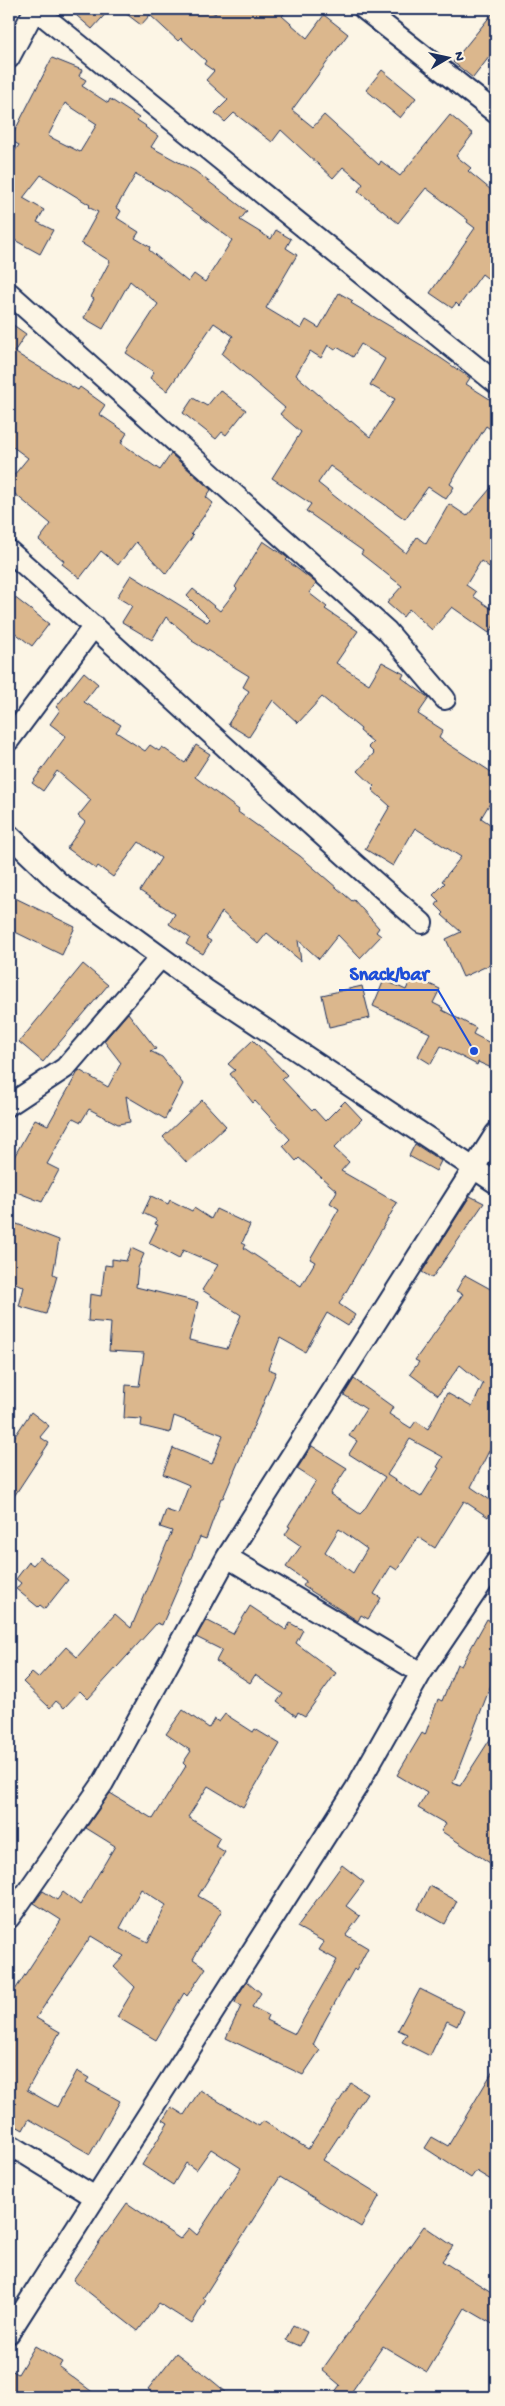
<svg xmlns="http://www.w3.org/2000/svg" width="505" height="2406" viewBox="0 0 505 2406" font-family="'Gochi Hand',sans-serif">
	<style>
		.building { fill: #dbb78d; stroke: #1b2f5e; fill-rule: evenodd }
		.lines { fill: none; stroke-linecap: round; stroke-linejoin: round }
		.minor-casing { stroke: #1b2f5e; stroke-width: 24 }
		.minor { stroke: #fcf5e5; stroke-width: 20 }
		.leader { fill: none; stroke: #1d4ed8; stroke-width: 2 }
		.callout-dot { fill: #1d4ed8; stroke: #fcf5e5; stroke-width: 2 }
		.callout-label { font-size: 20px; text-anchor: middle; font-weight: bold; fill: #1d4ed8; stroke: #fcf5e5; stroke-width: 5; stroke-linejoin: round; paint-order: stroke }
	</style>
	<rect width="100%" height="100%" fill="#fcf5e5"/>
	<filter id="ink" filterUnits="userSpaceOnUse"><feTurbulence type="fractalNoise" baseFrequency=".02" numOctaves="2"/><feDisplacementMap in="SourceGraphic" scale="10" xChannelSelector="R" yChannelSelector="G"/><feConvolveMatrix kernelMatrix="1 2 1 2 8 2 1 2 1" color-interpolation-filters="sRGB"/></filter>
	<g filter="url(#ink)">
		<path class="building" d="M69 9H110L92 29Z
			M120 9H208L215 14 219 9H288L282 16 307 38 324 15 348 34 292 110 313 127 324 115 379 165 381 161 400 176 450 115 473 134 456 156 471 168 468 171 496 194V285L482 274 459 306 456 303 452 308 430 293 475 228 467 222 468 220 426 188 398 223 358 191 363 184 343 167 333 178 281 130 272 142 234 113 225 122 215 113 228 100 206 80 214 71 204 64 206 61 181 38 178 41 150 15 141 25Z
			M496 9V48L473 78 453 62Z
			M52 58 82 70 79 76 86 80 82 86 108 103 110 99 139 118 137 120 146 126 145 127 158 136 151 147 195 171 247 211 240 220 271 239 276 230 291 239 286 248 297 255 266 308 301 329 306 320 319 328 339 293 353 301 351 303 423 346 470 378 466 384 496 403V433L486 426 450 484 454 487 446 499 428 487 405 519 330 466 318 483 406 553 417 537 426 544 449 504 467 516 496 482V572L481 561 466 585 476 592 473 596 496 612V622L489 633 452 607 432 630 409 609 403 617 387 603 402 586 361 554 363 551 306 511 311 504 272 478 301 432 280 414 285 408 222 354 233 336 214 323 167 391 150 378 154 372 126 353 158 304 130 281 103 329 84 318 94 299 91 297 110 261 81 243 98 212 88 207 90 205 41 175 23 198 44 210 37 222 53 230 40 254 9 237V159L19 145 10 140ZM65 103 97 124 80 152 48 136ZM136 174 169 193 232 240 205 282 194 274 188 282 149 250 150 247 135 238 139 232 117 218 121 211 116 208ZM361 344 385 359 370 385 395 399 370 437 351 421 350 422 296 375 310 351 321 358 328 345 335 350 337 347 353 357Z
			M382 70 416 98 400 118 366 90Z
			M9 322 26 334 14 352 78 390 80 387 105 405 99 414 127 433 121 443 160 470 171 454 211 490 206 497 213 503 191 534 193 536 166 574 136 542 118 565 101 551 80 578 62 564 64 561 39 540 51 524 9 489V481L28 458 9 444Z
			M220 390 246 410 226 435 222 432 216 439 183 413 193 398 207 406Z
			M263 541 288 558 286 560 316 583 309 593 327 607 325 609 358 631 336 663 369 684 382 662 404 674 402 678 429 698 418 714 443 730 439 738 496 775V793L481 818 496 828V962L463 977 446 939 461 932 442 915 444 913 436 905 439 901 433 895 445 883 442 881 461 857 415 828 393 866 365 849 390 806 372 790 375 787 358 771 374 753 368 747 373 742 360 731 361 729 322 697 298 723 273 700 249 737 228 724 249 691 243 687 249 676 192 641 193 640 166 617 152 640 122 622 132 606 117 597 131 575 207 622 210 619 187 596 193 589 220 611 237 589 235 587Z
			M9 593 49 624 32 646 9 628Z
			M84 672 98 684 84 702 121 725 116 732 145 751 150 745 159 751 162 747 185 763 196 745 210 754 195 777 239 810 238 812 300 856 352 901 354 900 379 928 376 932 381 936 360 958 338 935 319 959 298 940 301 961 267 933 258 944 222 912 206 938 211 941 203 954 186 944 190 938 169 924 175 914 140 891 161 858 139 842 113 877 98 866 96 869 67 848 85 822 78 816 91 800 57 771 43 791 32 783 66 736 50 724 60 710 56 707Z
			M9 895 75 927 62 955 9 929Z
			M83 964 108 985 43 1062 19 1042Z
			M412 976 440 989 433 1003 443 1008 442 1010 476 1028 473 1034 496 1046V1070L478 1062 477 1065 441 1046 431 1064 418 1056 430 1033 373 1006 384 980 406 990Z
			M362 986 370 1018 329 1027 322 995Z
			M128 1013 156 1049 150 1051 162 1057 183 1084 165 1119 126 1096 130 1122 118 1124 89 1109 81 1122 73 1118 47 1164 59 1170 42 1202 9 1189V1166L35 1119 48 1125 79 1070 108 1087 121 1063 104 1041Z
			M253 1040 287 1075 282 1079 312 1111 314 1109 325 1121 345 1101 362 1119 334 1148 349 1162 341 1171 397 1203 339 1304 355 1315 348 1326 327 1313 305 1352 280 1338 268 1369 276 1372 263 1404 223 1498H221L206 1539 200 1537 162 1625 157 1623 88 1699 80 1691 64 1708 56 1701 50 1708 23 1682 32 1673 38 1678 66 1647 77 1657 115 1614 131 1628 172 1531 160 1527 166 1510 178 1514 189 1485 163 1474 173 1448 212 1464 223 1435 174 1416 170 1433 141 1426 142 1419 124 1418 126 1385 139 1386 144 1353 109 1351 111 1323 88 1321 90 1294 101 1296 105 1265 112 1266V1259L126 1261 131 1248 144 1254 138 1268 136 1287 198 1302 189 1340 227 1349 241 1315 202 1290 218 1265 183 1250 179 1259 149 1243 158 1225 155 1224 157 1220 143 1213 151 1196 168 1204 170 1200 192 1211 194 1208 211 1219 216 1209 250 1225 242 1243 246 1245 244 1248 301 1286 315 1262 310 1259 339 1209 330 1203 337 1191 299 1158 296 1161 283 1146 290 1139 255 1101 253 1103 230 1074 235 1070 228 1064Z
			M202 1100 226 1126 187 1163 163 1137Z
			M415 1144 441 1161 436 1171 409 1156Z
			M470 1196 484 1203 432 1278 422 1272Z
			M9 1221 59 1240 53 1274 57 1276 46 1314 19 1306 24 1287 9 1280Z
			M465 1275 496 1292V1437L471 1487 496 1504 488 1517 464 1501 435 1548 418 1537 397 1570 391 1566 374 1594 381 1598 368 1619 361 1615 358 1621 303 1586 306 1581 286 1567 301 1546 285 1535 290 1527 288 1526 316 1481 297 1469 312 1446 347 1468 330 1494 360 1514 364 1510 385 1477 349 1454 357 1441 349 1436 366 1409 344 1395 354 1379 393 1407 389 1414 411 1428 416 1421 428 1429 447 1393 472 1407 483 1384 460 1365 438 1395 410 1374 419 1362 415 1360 463 1294 456 1291ZM410 1439 443 1457 437 1467 439 1468 421 1497 387 1475ZM339 1529 367 1549 353 1573 325 1552Z
			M31 1412 49 1426 40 1437 49 1443 9 1504V1445Z
			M40 1557 68 1580 45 1609 40 1605 38 1607 16 1589 21 1583 16 1579 29 1562 33 1565Z
			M250 1606 286 1630 290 1623 303 1630 296 1643 336 1673 305 1716 298 1712 296 1716 277 1702 283 1694 255 1675 250 1683 216 1661 222 1650 196 1637 206 1620 233 1634Z
			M487 1619 496 1624V1672L453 1783 460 1786 496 1730V1867L441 1831 446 1824 418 1808 427 1793 397 1775 422 1733 425 1735 438 1699 442 1701 457 1664 461 1666Z
			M183 1710 209 1728 214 1719 219 1722 225 1714 253 1732 255 1729 280 1744 243 1807 208 1786 188 1817 220 1837 215 1846 225 1852 198 1896 222 1910 193 1959 206 1968 187 1996 184 1993 156 2040 117 2017 135 1987 114 1967 124 1956 91 1936 36 2018 60 2032 27 2090 57 2107 77 2071 89 2078 86 2082 120 2101 90 2154 29 2119 23 2130 9 2122V1999L61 1920 34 1903 43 1891 57 1900 63 1892 80 1905 115 1846 86 1828 110 1793 153 1819 186 1766 183 1763 191 1751 166 1734ZM141 1889 166 1905 148 1942 120 1928Z
			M342 1865 364 1882 346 1906 360 1916 346 1935 368 1948 356 1971 354 1969 324 2022 313 2045 320 2050 303 2075 226 2038 241 2006 235 2003 237 1997 247 1981 261 1993 252 2007 268 2015 266 2020 295 2034 337 1960 319 1950 324 1942 297 1927Z
			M430 1886 457 1901 445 1924 418 1909Z
			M420 1989 464 2011 457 2026 447 2021 430 2056 402 2042 407 2034 398 2030Z
			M496 2066V2128L489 2141 496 2145V2183L476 2171 471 2178 425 2148 432 2137 448 2146Z
			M351 2083 367 2093 323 2160 380 2195 361 2227 280 2177 203 2298 206 2300 192 2324 159 2303 138 2331 73 2280 127 2203 180 2239 189 2228 197 2235 241 2168 211 2149 196 2170 186 2163 173 2185 142 2165 168 2123 163 2120 171 2107 184 2115 200 2090 259 2126 263 2121 308 2149Z
			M424 2226 453 2246 442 2261 496 2295V2326L465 2308 427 2372 383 2346 350 2394 346 2397H331L340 2385 322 2370Z
			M293 2325 307 2332 300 2346 286 2340Z
			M35 2346 62 2362 59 2367 99 2397H9V2369L18 2374Z
			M176 2353 209 2378 232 2397H158L148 2389Z"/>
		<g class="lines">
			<defs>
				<path id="minor" d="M35 9 496 383
					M364 9 496 113
					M9 58 35 9
					M9 293 387 631 445 699
					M9 551C148 673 281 802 422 923
					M9 740 94 626
					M9 835 58 882 206 990 496 1183
					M9 1105 65 1068 161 957
					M227 1557 496 1133
					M9 1918 103 1783 227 1557 421 1673
					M9 2144 95 2197
					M9 2333 356 1788 421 1673 496 1562"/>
			</defs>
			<use href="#minor" class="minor-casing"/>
			<use href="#minor" class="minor"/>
		</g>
	</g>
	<path class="leader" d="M474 1051L438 990H339"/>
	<circle class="callout-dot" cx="474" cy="1051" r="5"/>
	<g class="callout-label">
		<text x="389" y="980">Snack/bar</text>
	</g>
	<rect width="505" height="2406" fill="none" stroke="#fcf5e5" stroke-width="30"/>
	<rect x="15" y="15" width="475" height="2376" fill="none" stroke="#1b2f5e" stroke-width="2" filter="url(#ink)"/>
	<g transform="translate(448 58) rotate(81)" stroke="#fcf5e5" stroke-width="4" paint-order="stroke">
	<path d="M0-4L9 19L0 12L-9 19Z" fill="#1b2f5e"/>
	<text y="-8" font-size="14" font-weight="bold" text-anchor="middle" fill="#1b2f5e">N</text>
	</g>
</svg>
